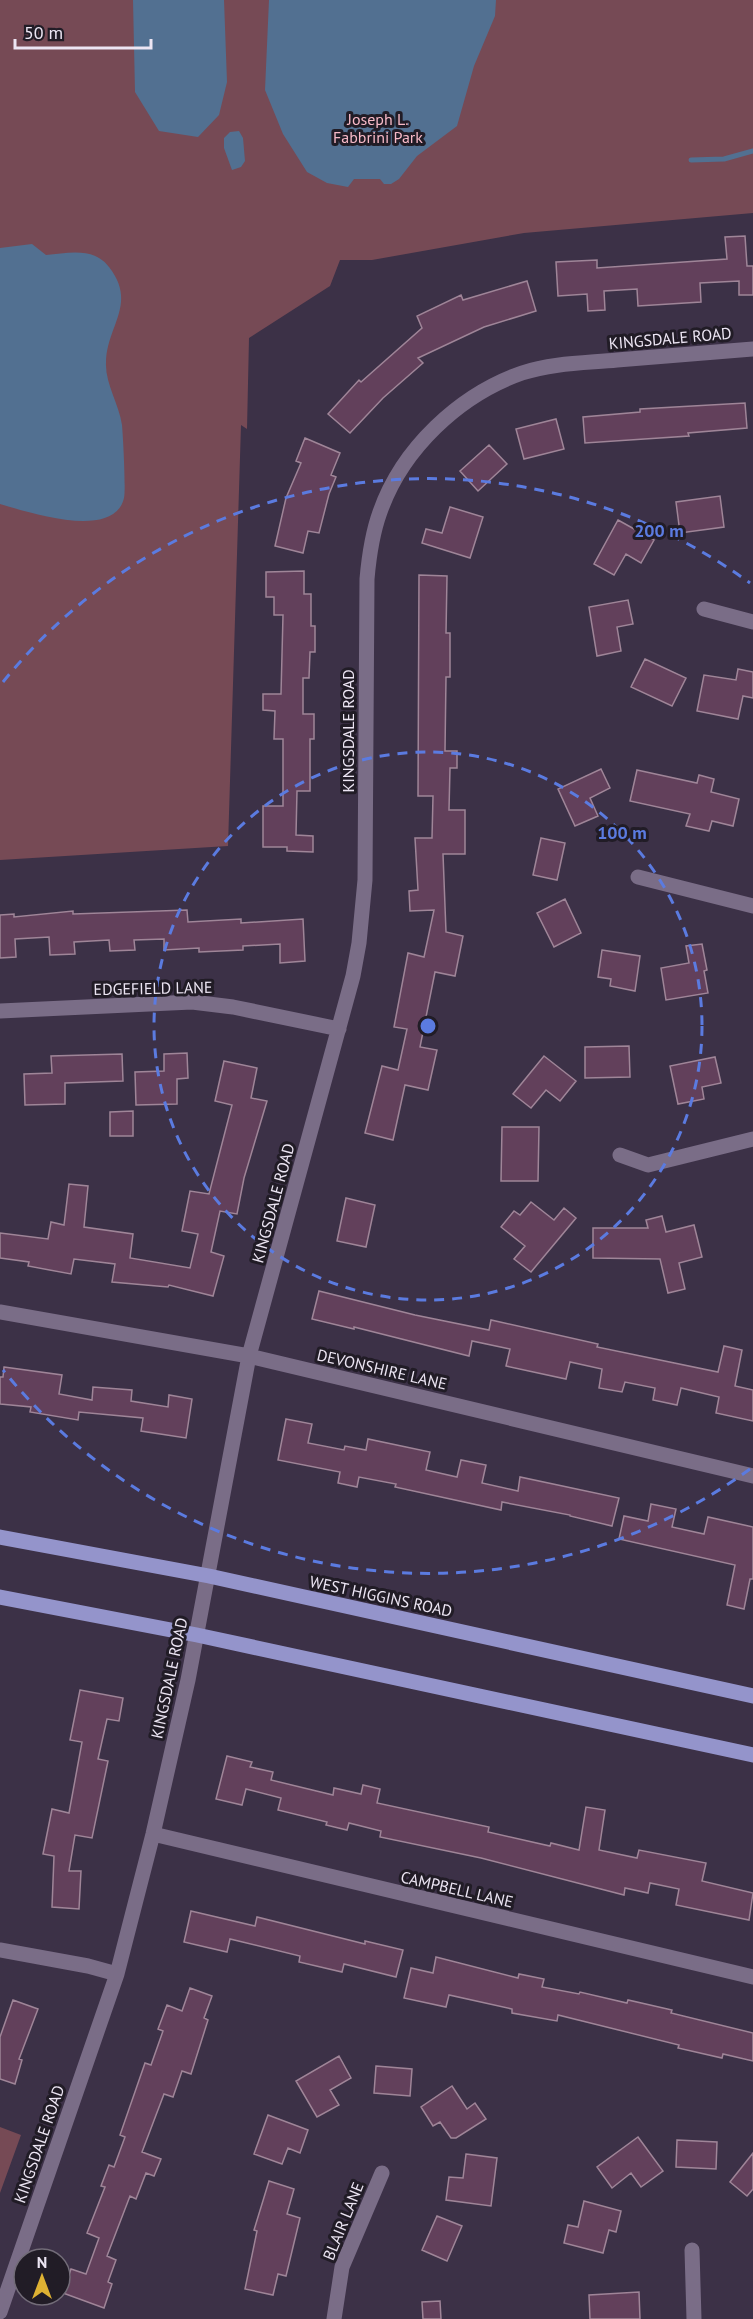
<svg xmlns="http://www.w3.org/2000/svg" width="753" height="2319" viewBox="0 0 753 2319" font-family="'PT Sans',sans-serif">
	<style>
		.green { fill: #764a55 }
		.water { fill: #527091 }
		.lines { fill: none; stroke-linecap: round; stroke-linejoin: round }
		.stream { stroke: #527091; stroke-width: 5 }
		.building { fill: #62405b; stroke: #9f8598; stroke-width: 1.5 }
		.minor { stroke: #7a6d87; stroke-width: 15 }
		.primary { stroke: #9494cb; stroke-width: 15 }
		.ring { fill: none; stroke: #5b7be0; stroke-width: 3; stroke-dasharray: 10 8 }
		.labels { text-anchor: middle; stroke-width: 6; stroke-linejoin: round; paint-order: stroke }
		.park-label { font-size: 16px; fill: #f8bac8; stroke: #211c26 }
		.street-label { font-size: 16px; fill: #ece5f3; stroke: #211c26 }
		.centre { fill: #5b7be0; stroke: #211c26; stroke-width: 3 }
		.ring-label { font-size: 18px; text-anchor: middle; font-weight: bold; fill: #5b7be0; stroke: #211c26; stroke-width: 6; stroke-linejoin: round; paint-order: stroke }
	</style>
	<rect width="100%" height="100%" fill="#3c3147"/>
	<path class="green" d="M0 0H753V213L524 233 372 260H340L330 286 249 338 247 429 241 425 228 846 0 860Z
		M0 2127 21 2135 0 2193Z"/>
	<path class="water" d="M133 0H224L227 82 219 115 198 137 159 131 135 92Z
		M269 0H496L495 16 474 66 457 126 417 156 399 179 391 184H384L380 179H354L348 187 327 183 307 172 283 134 265 90Z
		M239 131 243 138 245 161 241 167 232 170 224 148V138L230 132Z
		M32 244 46 255C69 253 94 247 109 267 138 304 106 326 106 363 105 383 119 404 122 425 123 435 126 490 124 498 114 541 28 512 0 504V248Z"/>
	<g class="lines">
		<path class="stream" d="M691 160 724 159 753 151"/>
	</g>
	<path class="building" d="M745 236 747 266H753V295H739V281L700 283 701 302 638 306 637 289 604 291 605 310 588 311 587 294 558 296 556 262 597 260V268L727 259 725 237Z
		M527 281 536 311 484 327 418 358 423 363 383 398 350 433 328 414 359 380 361 382 422 328 417 316 461 295 463 300Z
		M745 403 747 428 688 433 689 436 585 443 583 417 640 412V409Z
		M556 419 564 449 524 459 516 429Z
		M305 438 340 453 331 475 336 477 329 494 319 533 308 531 303 553 275 546 286 498 301 463 296 461Z
		M489 445 507 464 478 491 460 471Z
		M720 496 724 527 680 533 676 502Z
		M450 507 483 517 470 558 422 543 426 529 442 533Z
		M618 520 654 540 641 563 626 554 614 575 594 564Z
		M304 571V594H311V626H315V652H310L309 678H303V714H314V739H310V791H297L296 835 313 836V852L287 851V847H263V806H283V739H274L275 711 263 710V694H281L283 615H274V597H266V572Z
		M419 575 447 576 446 633H450V677H446L445 751H457V768H450L449 810H465V854H443L446 932 463 936 455 976 435 972 420 1047 437 1050 428 1090 405 1085 393 1140 365 1133 382 1066 398 1070 407 1029 394 1027 408 953 424 957 434 910 410 911 409 891 418 890 415 838H432L433 796H418Z
		M628 600 633 624 617 627 621 651 597 656 589 607Z
		M645 659 686 678 672 706 631 687Z
		M738 669 753 672V698L743 696 738 719 697 711 704 675 736 680Z
		M601 769 610 788 590 798 598 816 575 826 558 789Z
		M637 770 697 783 699 775 714 779 711 792 739 799 733 826 712 821 709 831 686 826 690 814 630 801Z
		M541 838 565 843 557 880 533 875Z
		M565 899 581 933 554 947 537 913Z
		M187 910 188 922 241 919V923L303 919 305 961 280 963V944L243 946V950L199 952V948L164 950V939L134 940 135 950 110 951 109 940 74 942 75 954 50 955 49 937 15 939 16 957 0 958V915L14 914V917L73 911V914Z
		M702 944 707 970 704 971 708 993 666 1000 661 968 689 963 686 946Z
		M602 950 640 956 635 991 610 986 611 979 598 977Z
		M629 1046 630 1077 585 1078V1047Z
		M187 1053 188 1078 177 1079V1104L136 1105 135 1072 164 1071V1054Z
		M122 1054 123 1081 65 1083V1104L25 1105 24 1074 52 1073 51 1056Z
		M544 1056 576 1081 560 1101 546 1090 531 1108 513 1094Z
		M715 1057 721 1083 702 1087 704 1099 678 1104 670 1066Z
		M224 1061 257 1068 251 1098 267 1101 244 1178 237 1214 220 1211 211 1252 224 1256 213 1296 169 1285 168 1287 112 1282 115 1264 74 1259 71 1274 28 1266 29 1262 0 1258V1233L48 1239 51 1222 64 1225 69 1184 88 1186 84 1227 133 1234 130 1258 190 1268 198 1234 182 1231 190 1191 209 1194 232 1105 215 1101Z
		M133 1111V1136H110V1112Z
		M502 1127H539L538 1181H501Z
		M346 1198 375 1205 366 1247 337 1241Z
		M531 1202 554 1220 564 1208 576 1218 531 1272 514 1259 525 1246 501 1227 514 1211 520 1215Z
		M662 1216 666 1232 694 1225 702 1257 679 1263 685 1289 668 1293 660 1259 593 1258V1228H648L646 1220Z
		M319 1291 415 1315 489 1330 491 1320 598 1344 597 1347 718 1372 724 1346 742 1350 735 1386 753 1390V1421L716 1413 719 1397 681 1388 677 1405 653 1400 655 1388 625 1382 622 1392 599 1388 602 1369 570 1362 566 1379 506 1366 510 1349 472 1341 469 1356 354 1327V1329L312 1319Z
		M4 1367 62 1375 59 1394 92 1400 93 1387 132 1390 131 1401 168 1407 169 1395 192 1399 186 1438 141 1431 143 1418 79 1412 78 1420 30 1412 31 1407 0 1404V1377H3Z
		M286 1419 312 1424 308 1443 344 1450 345 1446 366 1450 368 1439 430 1452 426 1470 457 1477 461 1460 486 1465 482 1483 518 1491 520 1477 619 1498 612 1526 570 1516V1515L502 1502 501 1510 395 1487 396 1484 359 1477 357 1487 338 1483 340 1472 278 1460Z
		M651 1504 676 1509 672 1527 704 1534 708 1517 753 1527V1579H750L744 1609 727 1605 735 1565 619 1539 624 1516 648 1521Z
		M80 1690 123 1698 119 1721 107 1719 98 1759 108 1761 92 1838 75 1835 69 1871H81L79 1909 52 1907 54 1856 43 1854 52 1809 69 1813 82 1742 70 1740Z
		M227 1756 252 1762 250 1767 273 1772 271 1780 333 1795 334 1788 361 1794 363 1785 380 1789 377 1803 489 1827 488 1832 550 1846 551 1843 579 1850 586 1807 605 1810 599 1850 637 1858 639 1850 706 1863 702 1881 753 1893 749 1920 676 1905 679 1889 650 1883 648 1893 625 1888 624 1895 481 1858 380 1837 381 1831 349 1823 347 1830 326 1825 327 1822 278 1810 281 1798 246 1789 242 1805 216 1799Z
		M191 1911 255 1926 257 1917 365 1944V1941L403 1950 396 1977 344 1964 342 1972 299 1962 300 1956 230 1939 227 1952 184 1942Z
		M436 1957 518 1978 519 1974 544 1979 542 1987 579 1994 580 1992 627 2003 628 2000 672 2010 671 2013 753 2033V2061L723 2054 722 2058 678 2048 679 2045 558 2015 557 2021 512 2013V2009L449 1995 446 2007 404 1998 411 1968 433 1973Z
		M190 1988 212 1996 204 2018 208 2020 191 2074 182 2071 173 2097 164 2094 142 2152 161 2159 154 2176 146 2173 136 2199 130 2196 107 2256 116 2260 108 2282 112 2284 104 2308 63 2293 71 2269 86 2274 99 2238 87 2233 105 2187 101 2186 109 2165 114 2167 125 2137 120 2135 145 2063 151 2065 163 2031 158 2029 167 2005 182 2011Z
		M13 2000 38 2009 19 2059 22 2060 15 2084 0 2079V2037Z
		M339 2056 351 2078 330 2090 339 2105 317 2117 296 2081Z
		M376 2066 412 2069 410 2096 374 2093Z
		M452 2086 467 2109 475 2103 486 2119 456 2138H451L440 2122 433 2126 421 2107Z
		M268 2115 308 2130 300 2153 288 2148 282 2164 254 2154Z
		M638 2137 663 2171 641 2187 631 2173 612 2188 597 2167Z
		M677 2140 717 2142 716 2169 676 2167Z
		M753 2153V2189L747 2196 730 2182Z
		M466 2154 497 2158 491 2206 446 2200 449 2177 463 2178Z
		M269 2181 294 2189 287 2214 300 2218 286 2276 278 2274 273 2295 245 2289 257 2231 254 2230Z
		M584 2201 621 2211 616 2232 609 2230 603 2253 564 2243 568 2225 578 2227Z
		M437 2216 462 2226 447 2261 422 2250Z
		M639 2292 640 2319H590L589 2295Z
		M440 2301 441 2319H423L422 2302Z"/>
	<g class="lines">
		<path class="minor" d="M704 609 753 622
			M638 877 753 906
			M0 1011 192 1002 233 1007 339 1029
			M620 1155 648 1165 753 1139
			M0 1312 249 1356 753 1476
			M153 1834 753 1977
			M0 1950 88 1966 117 1974
			M692 2250 694 2319
			M0 2312 117 1974 153 1834 188 1680 249 1356 353 976 359 943 365 880 367 579C369 556 372 534 380 512 402 449 459 395 522 373 552 363 586 363 617 360 662 356 708 353 753 349
			M334 2319 342 2267 382 2173"/>
		<path class="primary" d="M0 1537 209 1576 753 1696
			M0 1597 197 1635 753 1755"/>
	</g>
	<g class="ring">
		<circle cx="428" cy="1026" r="274"/>
		<path d="M750 1469A547 547 0 0 1 3 1370M3 682A547 547 0 0 1 750 583"/>
	</g>
	<g class="labels">
		<g class="park-label">
			<text x="378" y="125">Joseph L.<tspan x="378" dy="18">Fabbrini Park</tspan></text>
		</g>
		<g class="street-label">
			<text transform="translate(670 338) rotate(-5)" y="6">KINGSDALE ROAD</text>
			<text transform="translate(348 731) rotate(-90)" y="6">KINGSDALE ROAD</text>
			<text transform="translate(153 988) rotate(-1)" y="6">EDGEFIELD LANE</text>
			<text transform="translate(273 1203) rotate(-75)" y="6">KINGSDALE ROAD</text>
			<text transform="translate(382 1369) rotate(13)" y="6">DEVONSHIRE LANE</text>
			<text transform="translate(381 1596) rotate(12)" y="6">WEST HIGGINS ROAD</text>
			<text transform="translate(169 1678) rotate(-78)" y="6">KINGSDALE ROAD</text>
			<text transform="translate(457 1889) rotate(13)" y="6">CAMPBELL LANE</text>
			<text transform="translate(39 2144) rotate(-71)" y="6">KINGSDALE ROAD</text>
			<text transform="translate(343 2221) rotate(-68)" y="6">BLAIR LANE</text>
		</g>
	</g>
	<circle cx="428" cy="1026" r="9" class="centre"/>
	<g class="ring-label">
		<text x="659" y="537">200 m</text>
		<text x="622" y="839">100 m</text>
	</g>
	<g transform="translate(42 2277)"><circle r="28" fill="#211c26" stroke="#726c78" stroke-width="1.5"/>
	<path d="M0-4.5L10 22L0 15L-10 22Z" fill="#deb133"/>
	<text y="-9" font-size="16" font-weight="bold" text-anchor="middle" fill="#ece5f3">N</text>
	</g>
	<path d="M15 39v9h136v-9" fill="none" stroke="#ece5f3" stroke-width="3"/>
	<text x="24" y="39" font-size="18" fill="#ece5f3" stroke="#211c26" stroke-width="4.5" paint-order="stroke">50 m</text>
</svg>
